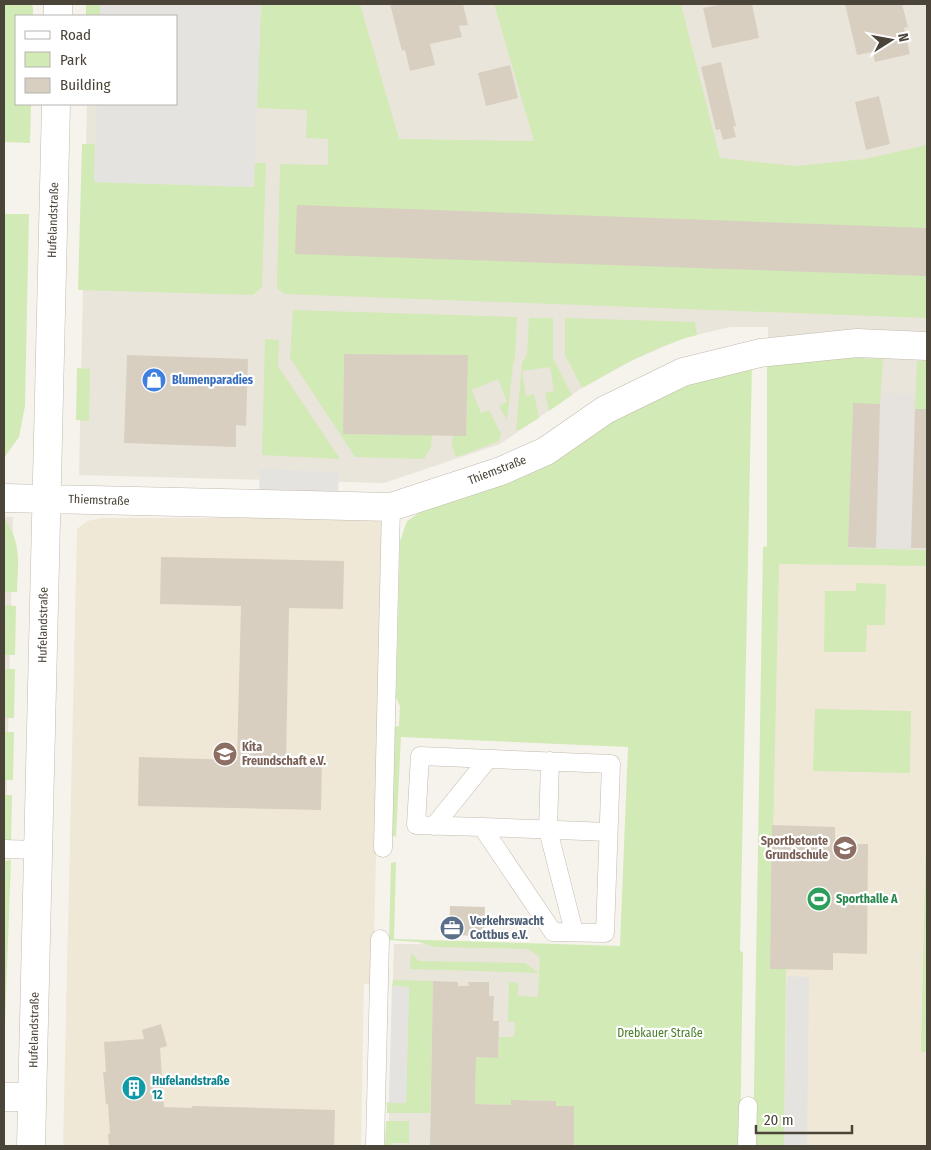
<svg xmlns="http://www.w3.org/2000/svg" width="931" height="1150" viewBox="0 0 931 1150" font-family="'Fira Sans Condensed',sans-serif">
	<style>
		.residential { fill: #eae5da }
		.industrial { fill: #e6e2dd }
		.education { fill: #efe8d6 }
		.green { fill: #d2eab5 }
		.parking { fill: #e5e3e0 }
		.building { fill: #d8cfc1 }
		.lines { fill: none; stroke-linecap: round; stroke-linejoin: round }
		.service-casing { stroke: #c2bbae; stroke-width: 19 }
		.minor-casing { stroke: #c2bbae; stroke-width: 29 }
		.service { stroke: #fff; stroke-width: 18 }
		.minor { stroke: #fff; stroke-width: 28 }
		.labels { text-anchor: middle; stroke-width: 4.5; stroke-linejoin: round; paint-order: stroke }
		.street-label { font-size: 12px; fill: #4b4439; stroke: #fff }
		.shop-label { font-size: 12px; font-weight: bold; fill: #366cbe; stroke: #fff; text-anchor: start }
		.education-label { font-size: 12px; font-weight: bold; fill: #785e54; stroke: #fff; text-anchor: start }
		.leisure-label { font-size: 12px; font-weight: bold; fill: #27864d; stroke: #fff; text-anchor: start }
		.service-label { font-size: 12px; font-weight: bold; fill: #4e5e75; stroke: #fff; text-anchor: start }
		.park-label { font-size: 12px; fill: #4a7f2a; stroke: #fff }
		.culture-label { font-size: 12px; font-weight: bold; fill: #0d838f; stroke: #fff; text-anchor: start }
	</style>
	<rect width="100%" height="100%" fill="#f6f3ec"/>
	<path class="residential" d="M89 4H927V550L767 547 768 327H730L684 338 631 361 582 388 500 444 384 483 79 475 87 104H176V16H89Z
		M4 517H13L4 916Z
		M394 944 541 945 593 1146H388Z"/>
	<path class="industrial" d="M850 392 927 394V550L847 548Z"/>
	<path class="education" d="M103 518H384L373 984H364L361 1146H63L77 529 87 521Z
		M767 547 927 550V1146H757Z"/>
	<path class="green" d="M4 4H31L33 7V16H16V104H31L30 143 4 142Z
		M86 4H100V16H86Z
		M261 4H360L399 139 534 141 494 4H681L720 158 796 166 865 159 927 145V318L285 294 277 288 280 164 328 165V139L306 138 307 110 257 108Z
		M82 144H95L94 182 253 187 254 163H266L262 287 253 295 78 290Z
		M4 214H29L25 406 19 437 4 458Z
		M293 310 517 317 515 356 513 365 507 420 499 406 507 402 498 379 472 390 481 413 489 410 501 434 499 441 460 456H456L452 446 453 435H466L467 355 344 354 343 434 432 435 431 447 424 459 355 457 290 358Z
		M529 318H553V358L572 395 549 411 545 393 554 391 550 367 522 371 526 396 534 394 539 418 521 429 516 431 522 363 527 355Z
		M565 318 695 322 697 335C656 345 618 368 582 388L565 355Z
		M265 339 279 340 278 366 340 459 262 455Z
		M821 357 883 359 880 404H853L848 548 927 550V566L779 564 770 969H786L784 1146H753L763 547 767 546V363Z
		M917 361H927V409H915Z
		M752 364 740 951 743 952 740 1146H574V1106H556L555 1101 511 1100V1105L475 1104 476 1057 498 1058 499 1037H514L515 1022H508L509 982 518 983V996L538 997 539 973 410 969 411 953 419 961 525 963 539 973 540 957 528 949 436 947 418 942 389 940 391 863 396 862 394 939 620 946 628 747 401 737 396 837 391 835 395 727 399 726 400 706 396 698 400 541 407 521 422 511 589 434 690 381Z
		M77 368 90 369 89 421 76 420Z
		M4 518C22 543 18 562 17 592H4Z
		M856 583 886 584 885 625H867L866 652H824L825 591H856Z
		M4 605 16 606 15 655H4Z
		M4 669H15L14 718H4Z
		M815 709 911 711 910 773 813 771Z
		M4 732H14L13 780H4Z
		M927 794V1052H921Z
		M4 795H12L11 843H4Z
		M11 860 4 1049V861Z
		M393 980 433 981 430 1113H387V1102L406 1103 409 987 392 986Z
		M386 1121H409V1143H391V1146H385Z"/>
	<path class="parking" d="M100 4H261L254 187 94 182 97 104H176V16H100Z
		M260 469 339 472 338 495 259 493Z
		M787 976 809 977 807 1146H784Z
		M392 986 409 987 406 1103H389Z"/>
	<path class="building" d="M390 4H463L468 25 459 26 462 37 430 44 435 65 410 71 405 50 402 51Z
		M723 4H752L759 38 712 48 703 8Z
		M845 4H902L908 27 904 28 910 54 875 62 873 52 857 55Z
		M721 62 736 126H733L736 137 723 140 720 129 716 130 701 67Z
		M510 65 518 98 486 106 478 73Z
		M879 96 890 144 866 150 855 102Z
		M297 205 927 228V276L295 254Z
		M344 354 468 355 466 436 343 434Z
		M127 355 248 359 246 426 236 425V447L124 443Z
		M853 403 880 404 876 548 848 547Z
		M915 409H927V548H911Z
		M161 557 344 561 343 609 289 608 286 761 322 762 321 810 138 806 139 757 237 760 241 606 160 604Z
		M772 825 835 827V844H868L867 954 833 953V970L770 969Z
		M450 906 485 907 484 936 449 935Z
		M433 981 458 982V986H469L468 982H489V996H494L493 1021H499L498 1058 476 1057 475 1104 511 1105V1100L556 1101V1106H574V1146H430Z
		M161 1024 167 1046 160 1048 164 1107 192 1108V1106L335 1110 334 1146H109L108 1134H110L108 1104H106L103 1072H106L104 1042 144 1039 142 1030Z"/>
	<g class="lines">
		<defs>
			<path id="service" d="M420 756 611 764 605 933 553 932 482 827 416 825Z
				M550 761 548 830 574 932
				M434 826 488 759
				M482 827 608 832
				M383 848 391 507
				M4 849 38 850
				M375 1146 380 939
				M747 1146 748 1106"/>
			<path id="minor" d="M58 16V4
				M4 498 391 507 501 471 546 451 605 410 683 372 760 353 857 343 927 346
				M4 1097H32
				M31 1146 56 104"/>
		</defs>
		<use href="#service" class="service-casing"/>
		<use href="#minor" class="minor-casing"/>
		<use href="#service" class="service"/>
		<use href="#minor" class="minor"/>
	</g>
	<defs>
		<symbol id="shop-disc" viewBox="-11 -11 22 22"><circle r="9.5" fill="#3f7fe0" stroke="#fff"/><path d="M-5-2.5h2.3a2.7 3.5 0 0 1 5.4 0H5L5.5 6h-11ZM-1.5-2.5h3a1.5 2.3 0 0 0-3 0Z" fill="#fff"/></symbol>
		<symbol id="school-disc" viewBox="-11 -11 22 22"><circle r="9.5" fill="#8d6e63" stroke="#fff"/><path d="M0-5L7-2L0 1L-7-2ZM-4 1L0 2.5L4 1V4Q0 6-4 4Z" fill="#fff"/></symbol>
		<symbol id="stadium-disc" viewBox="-11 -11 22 22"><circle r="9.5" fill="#2e9e5b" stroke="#fff"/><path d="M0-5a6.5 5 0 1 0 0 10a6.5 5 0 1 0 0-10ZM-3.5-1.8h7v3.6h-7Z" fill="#fff"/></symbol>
		<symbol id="office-disc" viewBox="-11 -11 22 22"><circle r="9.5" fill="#5c6f8a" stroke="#fff"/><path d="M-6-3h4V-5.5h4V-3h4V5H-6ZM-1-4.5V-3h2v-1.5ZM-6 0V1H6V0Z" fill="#fff"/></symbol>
		<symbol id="building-disc" viewBox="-11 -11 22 22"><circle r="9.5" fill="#0f9aa8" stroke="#fff"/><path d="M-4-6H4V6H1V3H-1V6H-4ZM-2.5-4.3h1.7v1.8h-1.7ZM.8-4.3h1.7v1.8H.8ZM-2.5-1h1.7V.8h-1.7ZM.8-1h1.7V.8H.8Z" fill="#fff"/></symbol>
	</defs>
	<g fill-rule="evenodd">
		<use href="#shop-disc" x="140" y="366" width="28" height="28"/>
		<use href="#school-disc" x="211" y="740" width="28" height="28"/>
		<use href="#school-disc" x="831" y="834" width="28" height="28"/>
		<use href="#stadium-disc" x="805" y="885" width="28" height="28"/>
		<use href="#office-disc" x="438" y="914" width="28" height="28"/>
		<use href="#building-disc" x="120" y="1074" width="28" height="28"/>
	</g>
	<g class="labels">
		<g class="street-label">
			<text transform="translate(53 220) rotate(-88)" y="4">Hufelandstraße</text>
			<text transform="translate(497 470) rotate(-21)" y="4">Thiemstraße</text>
			<text transform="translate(99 500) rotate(2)" y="4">Thiemstraße</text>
			<text transform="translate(43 625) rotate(-89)" y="4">Hufelandstraße</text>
			<text transform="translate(34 1030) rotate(-89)" y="4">Hufelandstraße</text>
		</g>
		<g class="shop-label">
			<text x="172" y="384">Blumenparadies</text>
		</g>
		<g class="education-label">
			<text x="242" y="751">Kita<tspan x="242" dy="14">Freundschaft e.V.</tspan></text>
			<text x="828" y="845" text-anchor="end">Sportbetonte<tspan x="828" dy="14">Grundschule</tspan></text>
		</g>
		<g class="leisure-label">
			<text x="836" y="903">Sporthalle A</text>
		</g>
		<g class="service-label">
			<text x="470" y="925">Verkehrswacht<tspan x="470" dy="14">Cottbus e.V.</tspan></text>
		</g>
		<g class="park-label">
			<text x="660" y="1037">Drebkauer Straße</text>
		</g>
		<g class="culture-label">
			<text x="152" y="1085">Hufelandstraße<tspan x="152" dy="14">12</tspan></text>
		</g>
	</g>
	<rect width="931" height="1150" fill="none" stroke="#4b4439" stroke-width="10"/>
	<rect x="15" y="15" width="162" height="90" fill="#ffffff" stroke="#b7b4b0"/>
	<rect x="25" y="31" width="25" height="8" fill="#ffffff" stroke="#b7b4b0"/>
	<text x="60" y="40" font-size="15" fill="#4b4439">Road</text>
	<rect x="25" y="52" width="25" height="15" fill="#d2eab5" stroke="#b7b4b0"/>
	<text x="60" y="65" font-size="15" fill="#4b4439">Park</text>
	<rect x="25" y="78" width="25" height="15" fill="#d8cfc1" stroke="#b7b4b0"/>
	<text x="60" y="90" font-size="15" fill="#4b4439">Building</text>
	<g transform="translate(891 40) rotate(79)" stroke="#ffffff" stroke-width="4" paint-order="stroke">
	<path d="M0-4L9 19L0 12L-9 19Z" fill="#4b4439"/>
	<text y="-8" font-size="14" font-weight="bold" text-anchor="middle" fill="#4b4439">N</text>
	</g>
	<path d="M756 1125v8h96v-8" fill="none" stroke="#4b4439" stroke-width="2.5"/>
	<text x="764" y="1125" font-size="15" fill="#4b4439" stroke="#ffffff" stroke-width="4" paint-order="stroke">20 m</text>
</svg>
